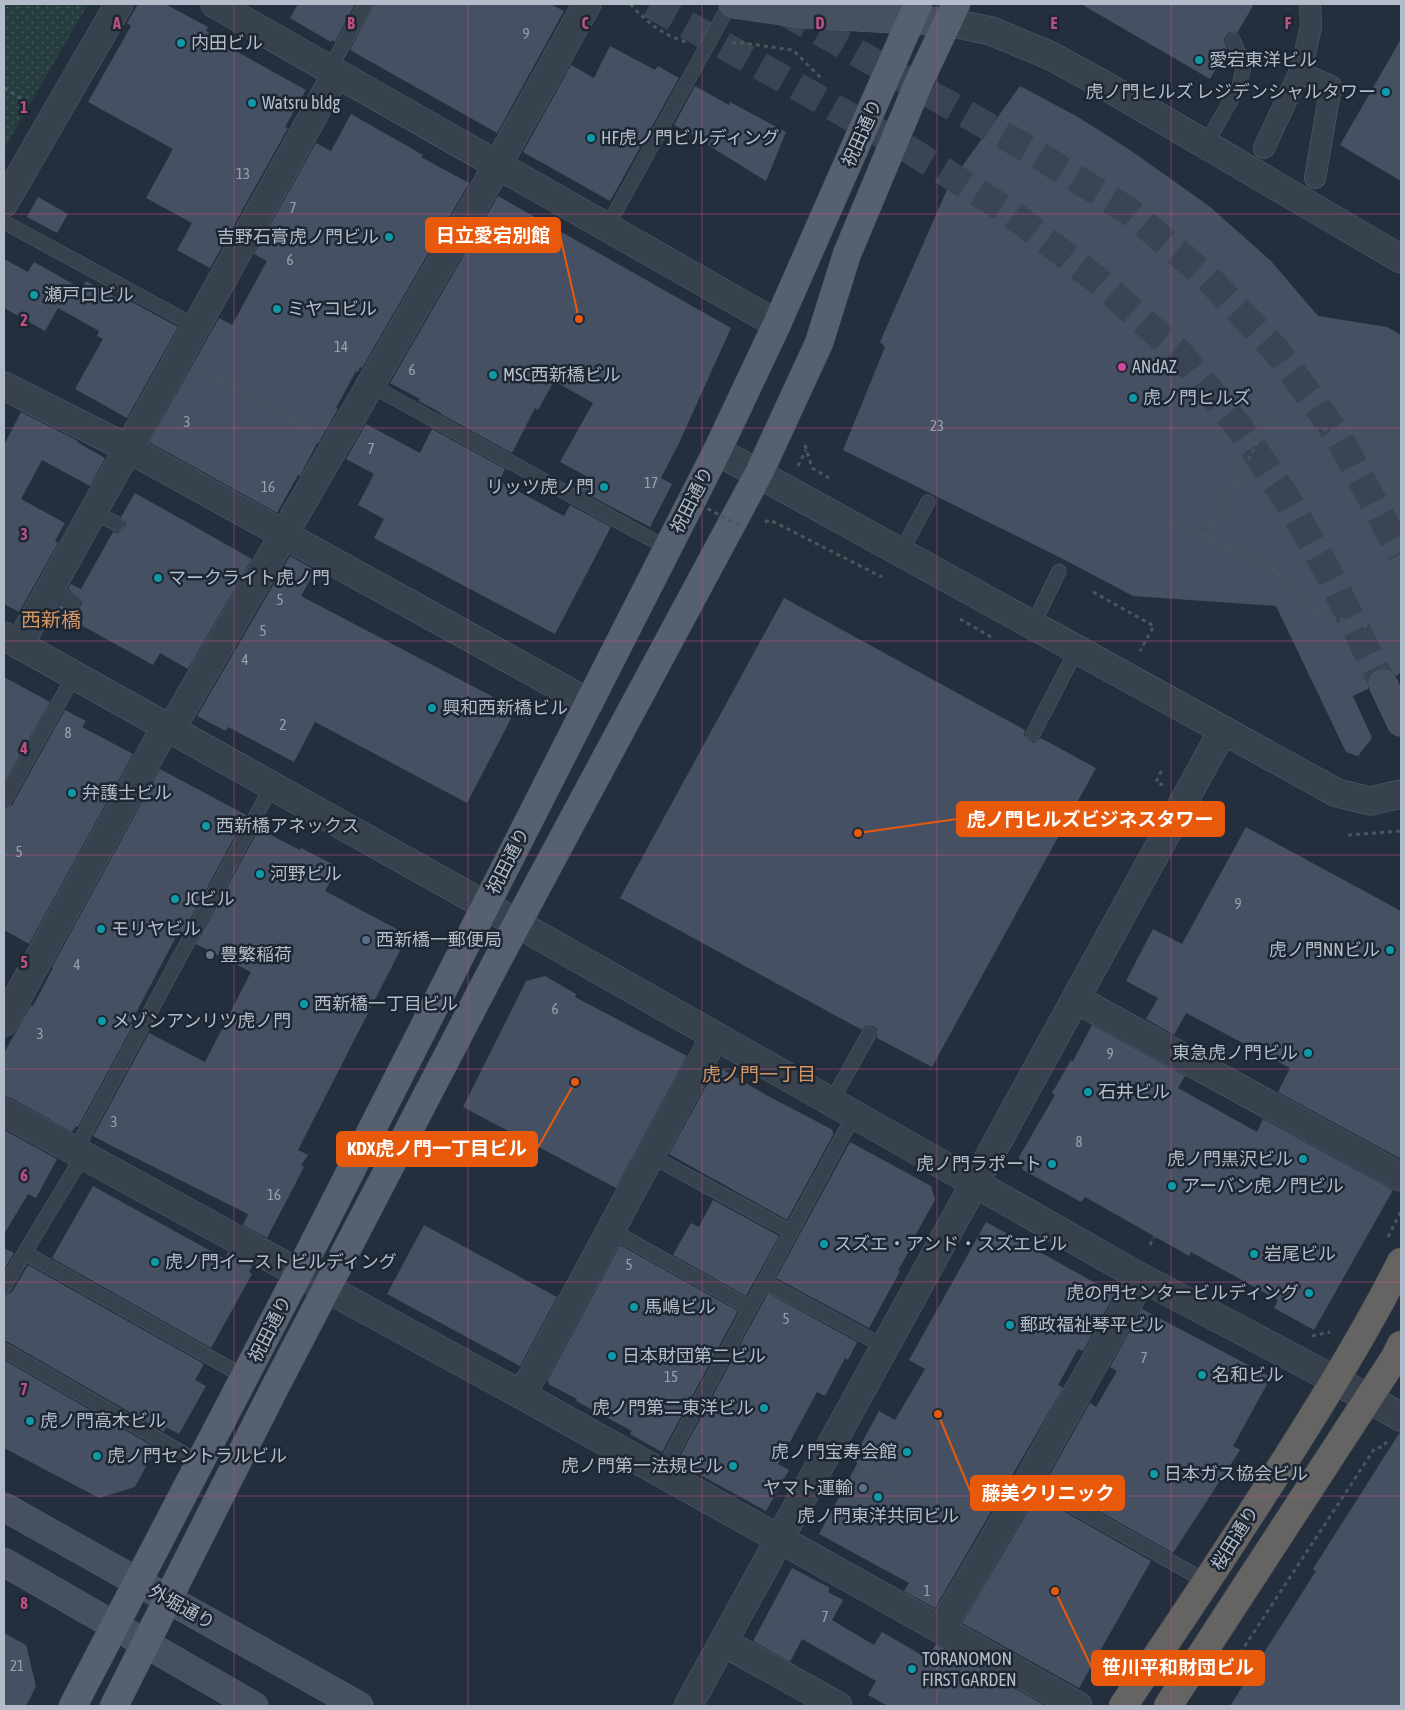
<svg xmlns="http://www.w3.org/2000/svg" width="1405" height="1710" viewBox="0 0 1405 1710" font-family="'Asap Condensed','Noto Sans JP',sans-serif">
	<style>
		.park { fill: url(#park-dots) }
		.building { fill: #455162 }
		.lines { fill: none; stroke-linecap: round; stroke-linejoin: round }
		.secondary-tunnel { stroke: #3a4453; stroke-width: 28; stroke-dasharray: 28 14; stroke-linecap: butt }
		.service-casing { stroke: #565f6c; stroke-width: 15 }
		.pedestrian-casing { stroke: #565f6c; stroke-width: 22 }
		.minor-casing { stroke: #565f6c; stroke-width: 29 }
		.tertiary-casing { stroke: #565f6c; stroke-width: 29 }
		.secondary-casing { stroke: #565f6c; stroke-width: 29 }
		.primary-casing { stroke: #414a57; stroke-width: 29 }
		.trunk-casing { stroke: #434c59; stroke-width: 29 }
		.path { stroke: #44595c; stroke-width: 3; stroke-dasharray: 4 4; stroke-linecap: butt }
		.service { stroke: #38414e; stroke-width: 14 }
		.pedestrian { stroke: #38414e; stroke-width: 21 }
		.minor { stroke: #38414e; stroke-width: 28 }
		.tertiary { stroke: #38414e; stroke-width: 28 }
		.secondary { stroke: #465061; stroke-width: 28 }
		.primary { stroke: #56606e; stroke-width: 28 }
		.trunk { stroke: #656462; stroke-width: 28 }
		.path-bridge { stroke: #44595c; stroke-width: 3; stroke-dasharray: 4 4; stroke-linecap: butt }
		.grid { fill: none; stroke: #bd5182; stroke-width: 1; stroke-opacity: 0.55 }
		.culture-dot { fill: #0f9aa8; stroke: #1d2633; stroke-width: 2 }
		.hotel-dot { fill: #d1479c; stroke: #1d2633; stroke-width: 2 }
		.service-dot { fill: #5c6f8a; stroke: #1d2633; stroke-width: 2 }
		.worship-dot { fill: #6b7280; stroke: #1d2633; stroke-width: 2 }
		.labels { text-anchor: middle; stroke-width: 5; stroke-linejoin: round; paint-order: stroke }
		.number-label { font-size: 15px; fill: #98a1af }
		.poi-label { font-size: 18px; fill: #b4bcc9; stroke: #1d2633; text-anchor: start }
		.street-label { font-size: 18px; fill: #b4bcc9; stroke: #1d2633 }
		.neighbourhood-label { font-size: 19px; fill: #d59563; stroke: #1d2633 }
		.quarter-label { font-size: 20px; fill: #d59563; stroke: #1d2633 }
		.grid-label { font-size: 16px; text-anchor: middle; font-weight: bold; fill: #bd5182; stroke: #1d2633; stroke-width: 5; stroke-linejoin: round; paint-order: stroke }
		.leader { fill: none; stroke: #e8590c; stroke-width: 2 }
		.callout-dot { fill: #e8590c; stroke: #1d2633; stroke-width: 2 }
		.callout { fill: #e8590c; stroke: #e8590c; stroke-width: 2 }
		.callout-label { font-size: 19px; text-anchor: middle; font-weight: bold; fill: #fff }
	</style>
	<defs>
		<pattern id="park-dots" width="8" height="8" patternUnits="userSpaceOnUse" patternTransform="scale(1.25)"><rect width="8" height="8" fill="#263c3f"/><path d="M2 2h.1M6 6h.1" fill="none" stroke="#435659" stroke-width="1.8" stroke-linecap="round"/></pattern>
	</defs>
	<rect width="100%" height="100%" fill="#242f3e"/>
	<path class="park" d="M4 4H88L4 149Z"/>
	<path class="building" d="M138 4H165L208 27 206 31 233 46 232 49 306 90 285 127 288 128 210 268 177 250 192 223 146 198 173 149 88 102 131 26 127 23Z
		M298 4H355L335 42 332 40 331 42 290 18Z
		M374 4H550L564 11 497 133 350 50Z
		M1081 4H1254L1237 33 1230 32 1226 35 1224 40 1227 49 1210 79Z
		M1401 39V181L1340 145Z
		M610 46 655 70 658 66 679 78 610 201 523 152 571 65 594 78Z
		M695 86 729 105 730 102 786 132 766 181 708 145 709 143 674 125Z
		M1020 86 1078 117 1130 150 1209 206 1271 261 1318 316 1387 327 1401 335V673L1396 676 1391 671 1385 669 1377 670 1370 676 1368 682V689L1353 696 1372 738 1358 756 1346 752 1276 606 1133 596 1059 557 843 450 885 347 880 342 950 183Z
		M351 114 423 155 421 157 469 183 362 368 360 367 358 372 356 371 336 408 338 409 318 444 317 443 300 476 298 475 277 513 149 442 219 318 232 325 267 261 254 254 316 143 331 151Z
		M498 196 731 328 680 441 661 478 672 484 650 527 579 490 586 476 560 462 593 403 554 381 538 410 535 408 512 453 441 414V413L419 401 420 399 390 383Z
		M38 197 68 214 57 233 27 217Z
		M4 259 28 272 34 262 82 289 86 281 117 298 119 295 178 327 127 418 75 389 103 339 97 336 99 331 58 308 45 331 4 308Z
		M21 412 78 441 77 442 105 458 90 486 42 460 21 499 65 523 55 541 58 543 19 612 4 604V445Z
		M366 424 420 453 432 429 505 469 499 481 564 516 570 505 611 527 555 634 374 538 384 519 358 505 374 474 346 459Z
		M135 493 252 559 188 669 160 653 153 665 56 611 60 604 72 611 80 607 82 603 80 598 68 589 71 584 81 589 113 532 118 533 124 528 126 523 121 517Z
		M290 556 315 570 301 596 516 709 467 803 315 722 294 762 228 727 226 731 197 716Z
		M784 598 1025 730 1024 735 1029 741 1034 743 1041 738 1096 768 932 1067 877 1038V1030L873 1026H865L862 1030 620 898Z
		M4 677 50 702 4 784Z
		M65 710 86 721 82 727 133 754 29 944 4 930V810L12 805Z
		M160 769 246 815 181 937 177 935 130 1024 133 1025 78 1127 76 1126 72 1132 11 1098 4 1096V1053L31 1005 33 1006 53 968 52 967Z
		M1246 827 1401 911V1159L1278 1092 1290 1068 1186 1013 1174 1035 1146 1019 1158 998 1126 981 1153 929 1182 944Z
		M259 829 300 850 301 848 338 867 325 891 408 935 298 1150 308 1155 301 1165 304 1167 267 1238 243 1225 248 1214 112 1146 93 1136 149 1033 205 1062 251 972 196 944Z
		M545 976 576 994 575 997 687 1056 616 1188 463 1107 526 981Z
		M1092 1025 1185 1076 1178 1088 1257 1132 1263 1119 1393 1190 1314 1330 1274 1308 1278 1300 1191 1252 1189 1256 1085 1197 1081 1202 1023 1170 1019 1157 1055 1095 1052 1093 1071 1060 1073 1061Z
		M717 1066 768 1096 833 1130 832 1132 834 1133 787 1220 669 1154Z
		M4 1130 57 1159 36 1198 28 1194 4 1234Z
		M850 1142 931 1186 935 1200 912 1241 914 1243 898 1270 900 1271 869 1328 776 1278Z
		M93 1186 225 1259 228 1252 252 1266 249 1272 252 1274 211 1348 52 1258Z
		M713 1200 779 1236 746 1296 673 1255 691 1223 699 1227Z
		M986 1222 1115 1294 1083 1351 1078 1349 1058 1385 1063 1388 935 1608 904 1591 909 1583 819 1534 863 1453 858 1450 879 1411 895 1420 925 1369 909 1360Z
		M424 1225 557 1297 520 1366 387 1294Z
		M620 1245 738 1311 662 1452 630 1434 632 1431 576 1401 577 1399 548 1384 549 1382 547 1381Z
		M4 1248 14 1253 4 1270Z
		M28 1265 204 1364 195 1380 206 1386 179 1434 166 1427 164 1432 8 1342 4 1341V1296L12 1292Z
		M768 1293 857 1342 848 1360 845 1358 825 1396 817 1392 778 1464 789 1470 766 1511 677 1462Z
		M1142 1309 1271 1377 1233 1446 1240 1450 1173 1553 1046 1481 1090 1403 1096 1407 1117 1371 1110 1367Z
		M4 1360 156 1448 135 1487 99 1498 4 1448Z
		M1400 1432 1401 1706H1230L1316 1571 1313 1569Z
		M1037 1496 1151 1561 1079 1688 962 1623Z
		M792 1568 830 1588 828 1592 843 1600 832 1620 874 1645 882 1632 927 1658 936 1644 1046 1706H888L868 1695 876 1681 802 1639 790 1662 753 1641Z
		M4 1633 26 1645 36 1686 26 1706H4Z"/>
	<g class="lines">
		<path class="secondary-tunnel" d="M650 4 908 149 1012 214 1097 280 1180 354 1239 427 1287 499 1327 570 1383 684
			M783 11 1028 149 1129 211 1207 277 1276 350 1337 434 1401 554"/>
		<defs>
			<path id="service" d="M330 69 365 4
				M1206 144 1239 86 1244 65 1233 40
				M4 222 197 327
				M607 227 730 4
				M370 385 667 548
				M94 512 117 524
				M901 552 928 502
				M51 588 73 602
				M1033 625 1059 571
				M1033 734 1077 649
				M4 801 74 676
				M831 1102 869 1034
				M651 1156 791 1232
				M611 1230 750 1308
				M25 1253 245 1377
				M765 1282 885 1347
				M4 1287 75 1169 83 1136 272 786
				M4 1350 200 1463
				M661 1473 854 1115
				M1028 1481 1207 1582"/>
			<path id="pedestrian" d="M1299 72 1331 86 1315 178
				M1264 148 1301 69 1311 27 1310 4"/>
			<path id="minor" d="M215 4 777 324
				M4 203 119 4
				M4 386 129 449 589 703
				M19 645 337 73
				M171 729 488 182 587 4
				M1076 999 1401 1177
				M4 1022 166 726
				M4 1112 522 1395 1078 1706
				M1335 1380 1401 1417
				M522 1395 715 1036
				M941 1629 1028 1481 1142 1278
				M723 1642 838 1706
				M688 1706 1223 730"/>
			<path id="tertiary" d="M948 22 991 31 1051 56 1104 85 1401 259
				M717 451 1337 793 1370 801 1401 794
				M4 636 458 890 1142 1278 1335 1380"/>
			<path id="secondary" d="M733 4 804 14 948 22
				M1383 684 1401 722
				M4 1507 359 1706
				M4 1562 254 1706"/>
			<path id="primary" d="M73 1706 308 1255 717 451 777 324 918 4
				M114 1706 274 1389 497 961 759 473 819 343 847 254 919 82 956 4"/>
			<path id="trunk" d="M1123 1706C1179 1624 1233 1542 1286 1459 1327 1394 1367 1330 1401 1262
				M1168 1706 1394 1359 1401 1345"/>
		</defs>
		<use href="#service" class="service-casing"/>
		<use href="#pedestrian" class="pedestrian-casing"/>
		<use href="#minor" class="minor-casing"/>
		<use href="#tertiary" class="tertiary-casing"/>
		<use href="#secondary" class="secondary-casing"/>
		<use href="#primary" class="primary-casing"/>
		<use href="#trunk" class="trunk-casing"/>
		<path class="path" d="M630 4C648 23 661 34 686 42
			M732 43H743L793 50 823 80
			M4 88 29 103
			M202 372 312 430
			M805 445 812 468 829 478
			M798 466 806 450
			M765 522 770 520 882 577
			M1093 592 1154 626 1140 651
			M960 619 991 637
			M1163 785 1156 782 1163 767
			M1348 835 1401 831
			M1388 1237 1401 1211
			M1150 1245 1154 1237
			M1312 1336 1330 1332
			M1395 1445 1401 1449
			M855 1460 973 1523
			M766 1621 774 1625
			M1227 1672 1245 1683
			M1227 1673 1375 1448 1383 1447 1387 1441"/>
		<use href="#service" class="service"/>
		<use href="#pedestrian" class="pedestrian"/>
		<use href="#minor" class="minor"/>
		<use href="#tertiary" class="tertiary"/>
		<use href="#secondary" class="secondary"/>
		<use href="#primary" class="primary"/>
		<use href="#trunk" class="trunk"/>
		<path class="path-bridge" d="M679 494 743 527
			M1170 522 1269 566 1313 612 1369 627 1401 628
			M1206 537 1268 424 1401 437"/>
	</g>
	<path class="grid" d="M234 4V1706M468 4V1706M702 4V1706M937 4V1706M1171 4V1706M4 214H1401M4 428H1401M4 641H1401M4 855H1401M4 1069H1401M4 1282H1401M4 1496H1401"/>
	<g class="culture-dot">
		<circle cx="181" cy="43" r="5"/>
		<circle cx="1199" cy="60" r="5"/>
		<circle cx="1386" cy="92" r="5"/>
		<circle cx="252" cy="103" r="5"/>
		<circle cx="591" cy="138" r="5"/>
		<circle cx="389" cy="237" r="5"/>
		<circle cx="34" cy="295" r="5"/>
		<circle cx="277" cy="309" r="5"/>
		<circle cx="493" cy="375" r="5"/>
		<circle cx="1133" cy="398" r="5"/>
		<circle cx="604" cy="487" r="5"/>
		<circle cx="158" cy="578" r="5"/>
		<circle cx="432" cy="708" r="5"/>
		<circle cx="72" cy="793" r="5"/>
		<circle cx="206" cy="826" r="5"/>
		<circle cx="260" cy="874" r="5"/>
		<circle cx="175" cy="899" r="5"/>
		<circle cx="101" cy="929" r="5"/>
		<circle cx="1390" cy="950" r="5"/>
		<circle cx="304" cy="1004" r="5"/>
		<circle cx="102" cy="1021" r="5"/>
		<circle cx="1308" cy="1053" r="5"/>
		<circle cx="1088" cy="1092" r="5"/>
		<circle cx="1303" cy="1159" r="5"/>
		<circle cx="1052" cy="1164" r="5"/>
		<circle cx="1172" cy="1186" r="5"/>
		<circle cx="824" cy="1244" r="5"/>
		<circle cx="1254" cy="1254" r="5"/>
		<circle cx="155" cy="1262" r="5"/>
		<circle cx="1309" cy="1293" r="5"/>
		<circle cx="634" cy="1307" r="5"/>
		<circle cx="1010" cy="1325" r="5"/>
		<circle cx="612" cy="1356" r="5"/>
		<circle cx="1202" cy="1375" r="5"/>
		<circle cx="764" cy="1408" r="5"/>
		<circle cx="30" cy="1421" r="5"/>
		<circle cx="907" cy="1452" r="5"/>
		<circle cx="97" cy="1456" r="5"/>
		<circle cx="733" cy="1466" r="5"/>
		<circle cx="1154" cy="1474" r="5"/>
		<circle cx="878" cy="1497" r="5"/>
		<circle cx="912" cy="1669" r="5"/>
	</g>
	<circle class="hotel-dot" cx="1122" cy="367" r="5"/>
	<g class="service-dot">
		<circle cx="366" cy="940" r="5"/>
		<circle cx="863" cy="1488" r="5"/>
	</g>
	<circle class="worship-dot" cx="210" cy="955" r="5"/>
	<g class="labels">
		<g class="number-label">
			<text x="526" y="39">9</text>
			<text x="243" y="179">13</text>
			<text x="293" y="213">7</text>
			<text x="290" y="265">6</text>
			<text x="341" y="352">14</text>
			<text x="412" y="375">6</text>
			<text x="187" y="427">3</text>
			<text x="937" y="431">23</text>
			<text x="371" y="454">7</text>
			<text x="651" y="488">17</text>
			<text x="268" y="492">16</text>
			<text x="280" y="605">5</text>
			<text x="263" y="636">5</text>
			<text x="245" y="665">4</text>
			<text x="283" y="730">2</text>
			<text x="68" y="738">8</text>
			<text x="19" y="857">5</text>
			<text x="1238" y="909">9</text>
			<text x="77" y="970">4</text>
			<text x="555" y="1014">6</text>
			<text x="40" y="1039">3</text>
			<text x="1110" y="1059">9</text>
			<text x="114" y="1127">3</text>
			<text x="1079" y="1147">8</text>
			<text x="274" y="1200">16</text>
			<text x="629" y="1270">5</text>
			<text x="786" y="1324">5</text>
			<text x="1144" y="1363">7</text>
			<text x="671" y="1382">15</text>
			<text x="927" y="1596">1</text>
			<text x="825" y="1622">7</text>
			<text x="17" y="1671">21</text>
		</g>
		<g class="poi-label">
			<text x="191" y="49">内田ビル</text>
			<text x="1209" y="66">愛宕東洋ビル</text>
			<text x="1376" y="98" text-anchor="end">虎ノ門ヒルズ レジデンシャルタワー</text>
			<text x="262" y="109">Watsru bldg</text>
			<text x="601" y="144">HF虎ノ門ビルディング</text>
			<text x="379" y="243" text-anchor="end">吉野石膏虎ノ門ビル</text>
			<text x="44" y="301">瀬戸口ビル</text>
			<text x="287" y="315">ミヤコビル</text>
			<text x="1132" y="373">ANdAZ</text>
			<text x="503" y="381">MSC西新橋ビル</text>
			<text x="1143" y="404">虎ノ門ヒルズ</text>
			<text x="594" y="493" text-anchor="end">リッツ虎ノ門</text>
			<text x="168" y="584">マークライト虎ノ門</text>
			<text x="442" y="714">興和西新橋ビル</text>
			<text x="82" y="799">弁護士ビル</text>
			<text x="216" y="832">西新橋アネックス</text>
			<text x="270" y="880">河野ビル</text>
			<text x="185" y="905">JCビル</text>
			<text x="111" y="935">モリヤビル</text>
			<text x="376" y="946">西新橋一郵便局</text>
			<text x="1380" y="956" text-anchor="end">虎ノ門NNビル</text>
			<text x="220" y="961">豊繁稲荷</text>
			<text x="314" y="1010">西新橋一丁目ビル</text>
			<text x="112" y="1027">メゾンアンリツ虎ノ門</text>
			<text x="1298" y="1059" text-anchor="end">東急虎ノ門ビル</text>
			<text x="1098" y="1098">石井ビル</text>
			<text x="1293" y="1165" text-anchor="end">虎ノ門黒沢ビル</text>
			<text x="1042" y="1170" text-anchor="end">虎ノ門ラポート</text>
			<text x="1182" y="1192">アーバン虎ノ門ビル</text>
			<text x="834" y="1250">スズエ・アンド・スズエビル</text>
			<text x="1264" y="1260">岩尾ビル</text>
			<text x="165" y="1268">虎ノ門イーストビルディング</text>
			<text x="1299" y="1299" text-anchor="end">虎の門センタービルディング</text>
			<text x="644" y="1313">馬嶋ビル</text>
			<text x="1020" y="1331">郵政福祉琴平ビル</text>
			<text x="622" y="1362">日本財団第二ビル</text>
			<text x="1212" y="1381">名和ビル</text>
			<text x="754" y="1414" text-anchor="end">虎ノ門第二東洋ビル</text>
			<text x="40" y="1427">虎ノ門高木ビル</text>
			<text x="897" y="1458" text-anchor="end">虎ノ門宝寿会館</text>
			<text x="107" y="1462">虎ノ門セントラルビル</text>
			<text x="723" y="1472" text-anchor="end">虎ノ門第一法規ビル</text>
			<text x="1164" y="1480">日本ガス協会ビル</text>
			<text x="853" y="1494" text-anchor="end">ヤマト運輸</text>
			<text x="878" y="1522" text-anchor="middle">虎ノ門東洋共同ビル</text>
			<text x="922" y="1665">TORANOMON<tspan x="922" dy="21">FIRST GARDEN</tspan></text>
		</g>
		<g class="street-label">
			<text transform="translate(862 133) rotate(-66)" y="6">祝田通り</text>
			<text transform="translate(692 500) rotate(-63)" y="6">祝田通り</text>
			<text transform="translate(508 861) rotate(-63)" y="6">祝田通り</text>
			<text transform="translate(270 1329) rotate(-63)" y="6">祝田通り</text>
			<text transform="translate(1235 1538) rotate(-58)" y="6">桜田通り</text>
			<text transform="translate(182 1607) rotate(29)" y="6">外堀通り</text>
		</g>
		<g class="neighbourhood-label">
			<text x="759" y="1081">虎ノ門一丁目</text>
		</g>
		<g class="quarter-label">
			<text x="51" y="627">西新橋</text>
		</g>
	</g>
	<g class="grid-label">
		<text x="117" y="29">A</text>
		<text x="351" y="29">B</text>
		<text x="585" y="29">C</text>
		<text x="820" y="29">D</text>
		<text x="1054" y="29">E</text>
		<text x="1288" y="29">F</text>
		<text x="24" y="113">1</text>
		<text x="24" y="326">2</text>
		<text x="24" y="540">3</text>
		<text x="24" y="754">4</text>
		<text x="24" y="968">5</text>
		<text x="24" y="1181">6</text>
		<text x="24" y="1395">7</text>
		<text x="24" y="1609">8</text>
	</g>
	<path class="leader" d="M579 319L560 235M858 833L957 819M575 1082L537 1149M938 1414L971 1493M1055 1591L1092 1668"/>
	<g class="callout-dot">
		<circle cx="579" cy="319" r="5"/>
		<circle cx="858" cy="833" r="5"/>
		<circle cx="575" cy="1082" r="5"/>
		<circle cx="938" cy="1414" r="5"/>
		<circle cx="1055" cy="1591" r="5"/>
	</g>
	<g class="callout">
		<rect x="426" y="218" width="134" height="34" rx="5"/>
		<rect x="957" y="802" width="267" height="34" rx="5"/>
		<rect x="337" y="1132" width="200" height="34" rx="5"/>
		<rect x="971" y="1476" width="153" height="34" rx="5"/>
		<rect x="1092" y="1651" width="172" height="34" rx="5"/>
	</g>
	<g class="callout-label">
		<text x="493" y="242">日立愛宕別館</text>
		<text x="1090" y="826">虎ノ門ヒルズビジネスタワー</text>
		<text x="437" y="1155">KDX虎ノ門一丁目ビル</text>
		<text x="1048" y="1500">藤美クリニック</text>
		<text x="1178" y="1674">笹川平和財団ビル</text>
	</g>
	<rect width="1405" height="1710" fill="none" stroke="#b4bcc9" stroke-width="10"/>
</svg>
